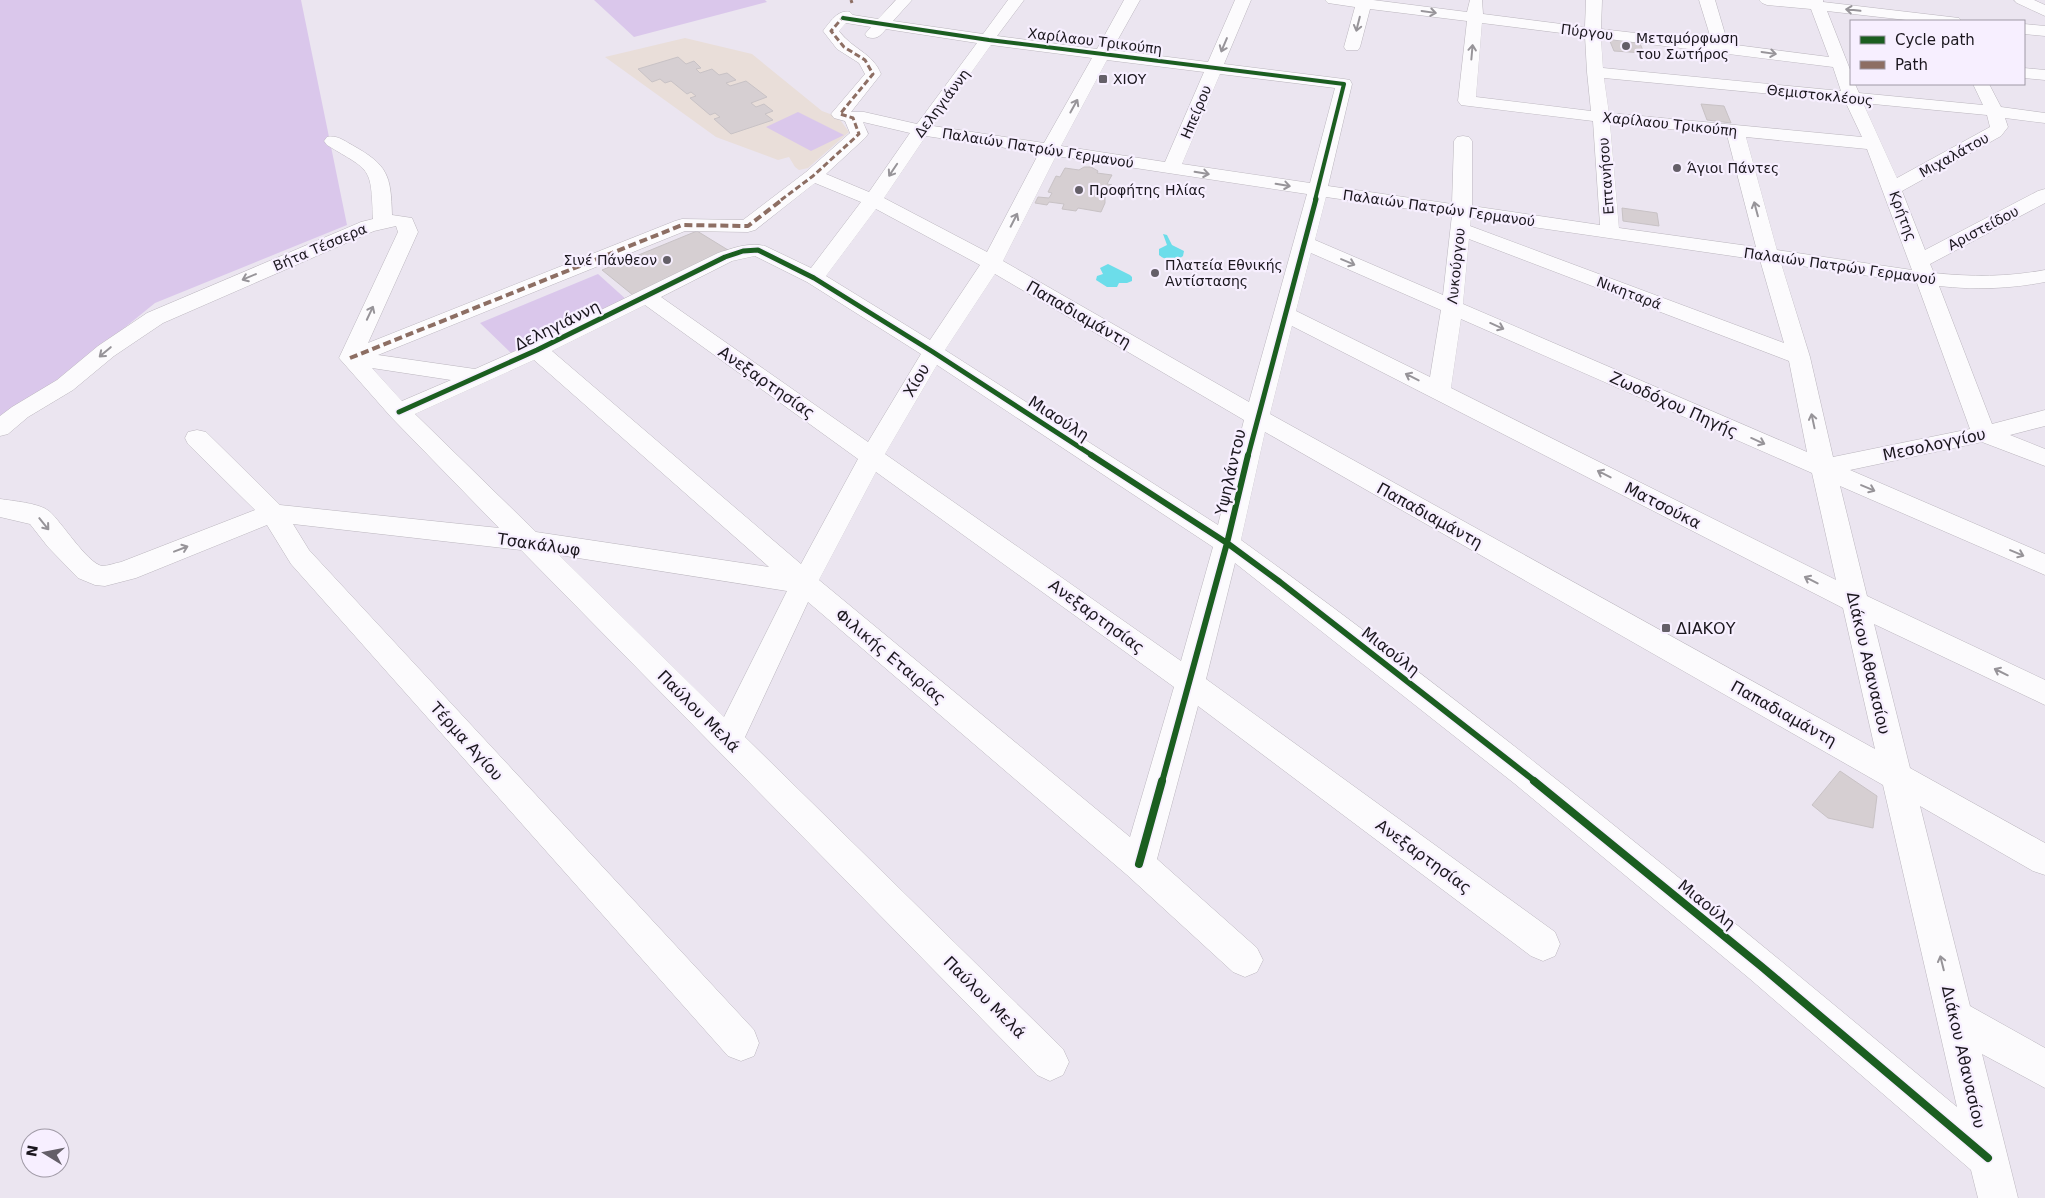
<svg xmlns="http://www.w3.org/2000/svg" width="2045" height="1198" viewBox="0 0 2045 1198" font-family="'DejaVu Sans',sans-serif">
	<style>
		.education { fill: #e9ded9 }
		.green { fill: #dac7eb }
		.water { fill: #6cddea }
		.building { fill: #d6cfd2; stroke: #c8c2c5 }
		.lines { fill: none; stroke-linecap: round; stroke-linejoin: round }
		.minor-casing { stroke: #bbb6be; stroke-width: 1 }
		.minor { fill: #fcfbfd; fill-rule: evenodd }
		.quiet-far1 { stroke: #8d6e63; stroke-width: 3; stroke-dasharray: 6 3; stroke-linecap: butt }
		.quiet { stroke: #8d6e63; stroke-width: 4; stroke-dasharray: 8 4; stroke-linecap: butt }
		.cycleway-far3-casing { stroke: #f7efff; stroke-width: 5.5 }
		.cycleway-far2-casing { stroke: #f7efff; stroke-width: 8 }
		.cycleway-far1-casing { stroke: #f7efff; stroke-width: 9 }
		.cycleway-casing { stroke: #f7efff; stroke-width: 11 }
		.cycleway-far3 { stroke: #1b5e20; stroke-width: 4 }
		.cycleway-far2 { stroke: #1b5e20; stroke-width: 5 }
		.cycleway-far1 { stroke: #1b5e20; stroke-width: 6 }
		.cycleway { stroke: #1b5e20; stroke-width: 8 }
		.oneway { stroke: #979499 }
		.poi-dot { fill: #645f68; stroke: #f7efff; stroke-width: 2 }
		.labels { text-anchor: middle; stroke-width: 4.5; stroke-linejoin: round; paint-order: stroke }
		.far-street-label { font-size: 14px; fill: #1b171e; stroke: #f7efff }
		.far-poi-label { font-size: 14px; fill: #1b171e; stroke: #f7efff; text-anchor: start }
		.street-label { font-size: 16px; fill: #1b171e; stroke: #f7efff }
		.poi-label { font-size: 16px; fill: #1b171e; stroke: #f7efff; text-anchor: start }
	</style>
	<rect width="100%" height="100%" fill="#ebe5f0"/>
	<path class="education" d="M685 38 752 54 822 111 838 117 849 132 808 168 799 170 795 167 789 157 778 160 716 137 605 57Z"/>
	<path class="green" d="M0 0H301L347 225 155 303 70 372 0 421Z
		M594 0H765L767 2 634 37Z
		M798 112 844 135 811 151 766 127Z
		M598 274 628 301 512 354 480 323Z"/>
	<path class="water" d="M1163 234 1167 235 1172 245 1184 251 1183 256C1176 262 1166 261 1159 255V249L1167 245Z
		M1108 264 1130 275 1132 277V281L1127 283H1119L1117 287H1107L1096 280 1097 276 1103 274 1100 268Z"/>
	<path class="building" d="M1609 39 1639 41 1644 53 1614 51Z
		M678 57 686 64 694 61 701 68 696 69 700 73 712 69 719 75 727 73 736 80 726 83 730 86 746 81 767 97 751 103 756 107 764 104 773 111 765 114 773 120 731 134 714 119 720 117 715 113 710 115 690 98 696 96 691 92 687 94 671 81 665 83 660 79 652 82 638 69Z
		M1701 104 1724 106 1731 123 1707 120Z
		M1084 167H1091L1098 171 1097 173 1112 175 1107 184 1112 185V189L1105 195V203L1101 212 1078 208 1076 211 1062 209 1064 204 1049 202 1047 205 1035 203 1038 197 1049 198 1052 193 1048 192 1056 176 1060 177 1065 168 1079 170Z
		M1622 208 1657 213 1659 226 1623 221Z
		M697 231 728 250 634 296 602 270Z
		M1840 771 1877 796 1873 828 1828 818 1812 805Z"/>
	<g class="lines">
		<defs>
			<path id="minor" d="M896 0H912L893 21 983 34 1008 0H1024L997 36 1097 49 1124 0H1140L1112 50 1208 62 1235 0H1251L1224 64 1344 79 1350 80 1352 84 1328 186 1452 204 1454 141 1457 137 1463 136 1469 137 1472 141V206L1600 225 1593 121 1461 105 1458 101 1467 21 1370 9 1360 47 1358 50H1346L1344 47 1355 7 1328 3 1325 0H1373L1467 12 1470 0H1482L1483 14 1585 27 1586 0H1602L1601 29 1712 42 1699 0H1715L1728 44 1829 57 1811 9 1767 5 1762 3 1759 0H1823V2L1959 18 1962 21H1915L1827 11 1851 72V84H1855L1859 93 1983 105 1973 84H1989L2001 107 2045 113V123L2005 118 2008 127 2001 136 1902 191 1925 250 2038 191 2045 189V203L1930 264 1934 273C1972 277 2007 277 2045 270V282C2009 289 1975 290 1939 286L1992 424 2045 410V426L2010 435 2045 449V466L1982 442 1850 470 2045 554V575L1840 486 1867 596 2045 680V705L1874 624 1910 768 2045 843V875L2033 871 1920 806 1970 1006 2045 1048V1088L1982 1054 2018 1198H1978L1971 1170 1750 979 1515 784 1235 563 1206 679 1555 932 1560 944 1555 956 1543 961 1531 956 1198 706 1157 859 1257 948 1263 960 1257 972 1245 977 1233 972 1127 875 808 602 745 737 1063 1049 1069 1062 1063 1075 1050 1081 1037 1075 521 550 293 524 309 550 754 1030 759 1043 754 1056 741 1061 728 1056 291 564 267 525 136 578 105 586 95 585 78 578 48 547 30 524 0 517V499C13 501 39 503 49 511 61 521 87 563 102 566 108 566 115 563 121 562L255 510 188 444 185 438 188 432 197 430 206 432 280 505 499 528 391 417 339 358 398 232 396 226 374 231 163 323 114 356 73 390 28 417 8 434 0 436V416L12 407 57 380 98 346 147 313 361 222 373 219C371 165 371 172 327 145L324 141 327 137C337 135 343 140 352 145 388 165 391 175 392 215L412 218 418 232 368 343 675 221 682 219 743 220 806 172 850 133 845 121 834 118 831 114 865 74 859 63 837 49 823 31C830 22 838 9 850 12L853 15 878 19ZM846 23 871 27 865 34 867 37C877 40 880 36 886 29L977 43 917 124 864 112H851L881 74C873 53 852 49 839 31ZM1482 23 1585 36 1587 72 1591 111 1476 97ZM1601 38 1833 67 1841 91 1603 68ZM991 45 1092 58 1044 143 933 126ZM1107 60 1204 72 1165 162 1061 146ZM1220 74 1335 88 1310 183 1182 164ZM1604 78 1845 101 1862 137 1609 113ZM1863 103 1987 115 1990 127 1897 178ZM863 122 910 133 869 192 826 174 865 138 868 134ZM1610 123 1727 135 1756 247 1619 228ZM926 136 1039 153 987 252 884 198ZM1746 137 1867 149 1912 270 1777 250ZM1056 156 1307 194 1249 402 1003 261ZM815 183 861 202 811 268 765 246C749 242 733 248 718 253L529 345 475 369 378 355 685 231 748 232 755 230ZM1326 197 1452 215 1443 295 1315 240ZM876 209 980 265 930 340 826 276ZM1471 218 1760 260 1784 343 1470 226ZM1469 239 1789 361 1807 452 1463 304ZM1311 253 1441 310 1430 377 1296 311ZM755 256 807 282 921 354 868 442 661 297 732 261ZM1781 263 1917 283 1970 429 1833 457 1810 357ZM995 274 1244 420 1218 525 945 350ZM645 305 858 459 801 564 552 351ZM1461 319 1812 473 1836 580 1451 388ZM1292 326 1843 608 1875 749 1270 414ZM534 360 769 567 536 532 415 414ZM937 365 1213 547 1181 661 885 454ZM372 368 451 380 402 401ZM1265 432 1883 785 1957 1107C1723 912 1488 718 1241 540ZM876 472 1174 687 1130 837 819 580ZM559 555 787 591 724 717Z
				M2014 0H2034L2045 5V16L2017 3Z
				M2024 24 2045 26V36L2024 34Z
				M2024 68 2045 70V80L2024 78Z"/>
		</defs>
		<use href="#minor" class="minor-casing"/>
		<use href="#minor" class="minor"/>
		<path class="quiet-far1" d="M851 0 852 3
			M781 200 813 176 859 134 853 118 840 114 873 74 865 60 844 47 831 31 844 16"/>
		<path class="quiet" d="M350 358 682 225 748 226 783 199"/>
		<defs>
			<path id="cycleway-far3" d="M843 18 989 40 1344 84 1315 200"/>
			<path id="cycleway-far2" d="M399 412 537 350 725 257 743 251 758 250 814 278 933 352 1093 456
				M1248 456 1316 199"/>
			<path id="cycleway-far1" d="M1091 455 1227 543 1280 582 1536 782
				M1162 782 1227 543 1248 455"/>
			<path id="cycleway" d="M1534 781 1762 967 1988 1158
				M1139 864 1162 781"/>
		</defs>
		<use href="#cycleway-far3" class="cycleway-far3-casing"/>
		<use href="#cycleway-far2" class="cycleway-far2-casing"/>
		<use href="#cycleway-far1" class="cycleway-far1-casing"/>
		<use href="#cycleway" class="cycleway-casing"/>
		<use href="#cycleway-far3" class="cycleway-far3"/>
		<use href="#cycleway-far2" class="cycleway-far2"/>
		<use href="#cycleway-far1" class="cycleway-far1"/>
		<use href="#cycleway" class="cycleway"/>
	</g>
	<defs><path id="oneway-shaft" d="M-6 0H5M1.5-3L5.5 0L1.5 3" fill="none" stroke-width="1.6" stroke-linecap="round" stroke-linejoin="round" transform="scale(1.25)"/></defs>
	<g class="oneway">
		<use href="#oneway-shaft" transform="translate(1853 10) rotate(-174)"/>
		<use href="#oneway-shaft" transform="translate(1429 12) rotate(8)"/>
		<use href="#oneway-shaft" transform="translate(1358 24) rotate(104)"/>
		<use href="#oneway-shaft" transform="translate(1224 45) rotate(113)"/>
		<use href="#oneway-shaft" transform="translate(1472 52) rotate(-85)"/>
		<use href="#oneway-shaft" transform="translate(1769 53) rotate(8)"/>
		<use href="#oneway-shaft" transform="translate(1074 106) rotate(-61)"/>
		<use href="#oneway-shaft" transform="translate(893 170) rotate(124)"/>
		<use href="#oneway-shaft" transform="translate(1202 173) rotate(9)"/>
		<use href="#oneway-shaft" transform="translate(1283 185) rotate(9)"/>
		<use href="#oneway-shaft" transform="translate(1756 209) rotate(-105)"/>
		<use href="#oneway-shaft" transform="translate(1014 220) rotate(-63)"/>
		<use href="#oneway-shaft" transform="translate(1348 262) rotate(23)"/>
		<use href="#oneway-shaft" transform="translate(249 277) rotate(157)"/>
		<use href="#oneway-shaft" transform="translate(370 313) rotate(-65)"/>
		<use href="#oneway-shaft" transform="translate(1497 326) rotate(24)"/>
		<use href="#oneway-shaft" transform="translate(105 352) rotate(140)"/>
		<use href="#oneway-shaft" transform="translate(1412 377) rotate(-153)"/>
		<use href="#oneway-shaft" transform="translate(1813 421) rotate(-102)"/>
		<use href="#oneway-shaft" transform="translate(1758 441) rotate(24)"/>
		<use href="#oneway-shaft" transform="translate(1604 474) rotate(-153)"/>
		<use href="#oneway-shaft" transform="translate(1868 488) rotate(23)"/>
		<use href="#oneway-shaft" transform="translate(44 524) rotate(51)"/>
		<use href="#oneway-shaft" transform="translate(181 549) rotate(-21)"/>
		<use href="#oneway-shaft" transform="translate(2017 553) rotate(23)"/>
		<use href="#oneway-shaft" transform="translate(1811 580) rotate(-153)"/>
		<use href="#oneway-shaft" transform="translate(2001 672) rotate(-154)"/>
		<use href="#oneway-shaft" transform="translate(1942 963) rotate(-104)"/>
	</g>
	<g class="poi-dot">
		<circle cx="1626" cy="46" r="5"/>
		<rect x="1098" y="74" width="10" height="10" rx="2.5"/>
		<circle cx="1677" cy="168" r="5"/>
		<circle cx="1079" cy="190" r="5"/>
		<circle cx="667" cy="260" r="5"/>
		<circle cx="1155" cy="273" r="5"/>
		<rect x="1661" y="623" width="10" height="10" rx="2.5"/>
	</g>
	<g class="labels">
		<g class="far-street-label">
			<text transform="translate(1587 32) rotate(7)" y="5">Πύργου</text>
			<text transform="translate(1095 41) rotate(7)" y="5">Χαρίλαου Τρικούπη</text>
			<text transform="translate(1820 95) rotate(6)" y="5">Θεμιστοκλέους</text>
			<text transform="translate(942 103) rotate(-53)" y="5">Δεληγιάννη</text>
			<text transform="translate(1196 112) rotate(-67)" y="5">Ηπείρου</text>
			<text transform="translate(1670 124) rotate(6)" y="5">Χαρίλαου Τρικούπη</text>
			<text transform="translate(1038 148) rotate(9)" y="5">Παλαιών Πατρών Γερμανού</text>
			<text transform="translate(1954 155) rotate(-29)" y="5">Μιχαλάτου</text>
			<text transform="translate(1606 176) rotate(-94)" y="5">Επτανήσου</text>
			<text transform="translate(1439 208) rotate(8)" y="5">Παλαιών Πατρών Γερμανού</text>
			<text transform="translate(1903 216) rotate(69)" y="5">Κρήτης</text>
			<text transform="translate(1983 228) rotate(-28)" y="5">Αριστείδου</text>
			<text transform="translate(320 247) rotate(-23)" y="5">Βήτα Τέσσερα</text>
			<text transform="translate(1456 266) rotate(-84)" y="5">Λυκούργου</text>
			<text transform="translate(1840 266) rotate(8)" y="5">Παλαιών Πατρών Γερμανού</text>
			<text transform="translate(1629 293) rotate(21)" y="5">Νικηταρά</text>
		</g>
		<g class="far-poi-label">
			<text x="1636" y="43">Μεταμόρφωση<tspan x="1636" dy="16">του Σωτήρος</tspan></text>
			<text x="1113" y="84">ΧΙΟΥ</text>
			<text x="1687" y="173">Άγιοι Πάντες</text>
			<text x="1089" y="195">Προφήτης Ηλίας</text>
			<text x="657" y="265" text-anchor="end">Σινέ Πάνθεον</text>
			<text x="1165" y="270">Πλατεία Εθνικής<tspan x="1165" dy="16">Αντίστασης</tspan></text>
		</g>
		<g class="street-label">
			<text transform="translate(1079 314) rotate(30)" y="6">Παπαδιαμάντη</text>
			<text transform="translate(557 325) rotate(-26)" y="6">Δεληγιάννη</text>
			<text transform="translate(916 380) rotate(-60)" y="6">Χίου</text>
			<text transform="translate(767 382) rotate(35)" y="6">Ανεξαρτησίας</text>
			<text transform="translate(1674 404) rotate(24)" y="6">Ζωοδόχου Πηγής</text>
			<text transform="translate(1059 418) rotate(33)" y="6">Μιαούλη</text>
			<text transform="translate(1934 444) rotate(-12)" y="6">Μεσολογγίου</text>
			<text transform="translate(1230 472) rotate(-77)" y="6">Υψηλάντου</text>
			<text transform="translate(1663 505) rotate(27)" y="6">Ματσούκα</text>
			<text transform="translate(1430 515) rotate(29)" y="6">Παπαδιαμάντη</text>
			<text transform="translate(539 544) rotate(8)" y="6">Τσακάλωφ</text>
			<text transform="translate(1097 616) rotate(36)" y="6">Ανεξαρτησίας</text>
			<text transform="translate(1391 651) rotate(38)" y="6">Μιαούλη</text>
			<text transform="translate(891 656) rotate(40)" y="6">Φιλικής Εταιρίας</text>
			<text transform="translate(1869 663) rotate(77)" y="6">Διάκου Αθανασίου</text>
			<text transform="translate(699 711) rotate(45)" y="6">Παύλου Μελά</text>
			<text transform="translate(1784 713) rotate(29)" y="6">Παπαδιαμάντη</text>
			<text transform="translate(467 741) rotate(48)" y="6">Τέρμα Αγίου</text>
			<text transform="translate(1424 856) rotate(36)" y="6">Ανεξαρτησίας</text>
			<text transform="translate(1707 904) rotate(39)" y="6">Μιαούλη</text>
			<text transform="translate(985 997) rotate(45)" y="6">Παύλου Μελά</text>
			<text transform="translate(1964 1057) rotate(77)" y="6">Διάκου Αθανασίου</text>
		</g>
		<g class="poi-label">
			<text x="1676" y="634">ΔΙΑΚΟΥ</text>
		</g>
	</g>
	<rect x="1850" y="20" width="175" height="65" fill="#f7efff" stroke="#9f99a5"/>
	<rect x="1860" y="36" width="25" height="8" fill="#1b5e20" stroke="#9f99a5"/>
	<text x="1895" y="45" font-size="15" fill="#1b171e">Cycle path</text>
	<rect x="1860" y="61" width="25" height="8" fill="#8d6e63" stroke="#9f99a5"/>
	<text x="1895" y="70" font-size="15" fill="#1b171e">Path</text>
	<g transform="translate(45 1153) rotate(280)"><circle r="24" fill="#f7efff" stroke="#9f99a5"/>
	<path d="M0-4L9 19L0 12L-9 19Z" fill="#645f68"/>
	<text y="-8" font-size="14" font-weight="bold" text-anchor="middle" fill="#1b171e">N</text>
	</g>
</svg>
